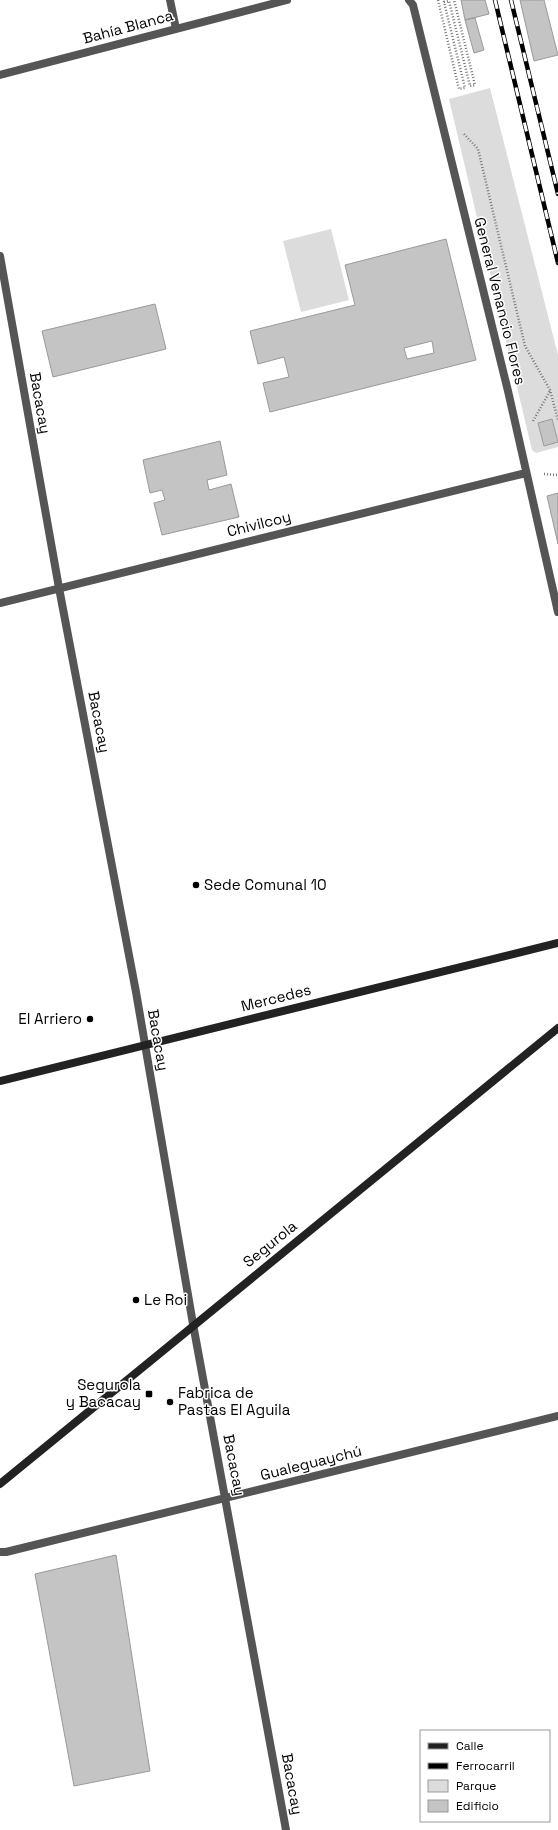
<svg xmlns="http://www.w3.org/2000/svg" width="558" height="1830" viewBox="0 0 558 1830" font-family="'Space Grotesk',sans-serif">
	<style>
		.green { fill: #dcdcdc }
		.building { fill: #c4c4c4; stroke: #999; fill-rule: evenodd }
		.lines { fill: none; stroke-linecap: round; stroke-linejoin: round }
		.path { stroke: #777; stroke-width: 2.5; stroke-dasharray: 1 2; stroke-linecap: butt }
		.street { stroke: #555; stroke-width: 8 }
		.secondary { stroke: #222; stroke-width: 8 }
		.rail-casing { stroke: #000; stroke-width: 4.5 }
		.rail { stroke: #fff; stroke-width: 3; stroke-dasharray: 9; stroke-linecap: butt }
		.poi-dot { fill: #000; stroke: #fff; stroke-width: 1.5 }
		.labels { text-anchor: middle; stroke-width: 3; stroke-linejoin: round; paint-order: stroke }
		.street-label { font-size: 15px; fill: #000; stroke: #fff }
		.poi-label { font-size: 15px; fill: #000; stroke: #fff; text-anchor: start }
	</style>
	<rect width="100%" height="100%" fill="#fff"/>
	<path class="green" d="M490 88 558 355V447L536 453 532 450 531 446 449 99Z
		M331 229 349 300 301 312 283 241Z"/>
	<path class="building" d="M461 0H485L489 14 465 20Z
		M520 0H544L558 55 534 61Z
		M473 18H475L484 50 474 53 465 20Z
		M446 239 476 360 270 412 263 383 289 377 284 357 258 364 250 331 355 305 345 265ZM432 341 434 353 407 359 404 348Z
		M155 304 166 349 53 377 42 331Z
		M552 419 558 442 544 446 538 423Z
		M220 441 227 475 207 480 209 490 231 484 239 517 162 535 154 503 165 500 162 490 150 493 143 460Z
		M558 493V544L547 496Z
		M116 1555 150 1771 74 1786 35 1574Z"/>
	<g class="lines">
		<path class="path" d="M438 0 459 89 465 88 444 2 449 1 470 86 475 85 454 0
			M464 134 478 149 525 346 550 390 558 420
			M533 421 550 391
			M544 474 558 475"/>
		<path class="street" d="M170 0 176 29
			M409 0 413 5 508 391 558 612
			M0 75 287 0
			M0 256 59 588 136 992 193 1324 286 1830
			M0 603 526 473
			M0 1552H6L558 1416"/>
		<path class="secondary" d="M0 1081 558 943
			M0 1484 558 1028"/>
		<defs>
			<path id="rail" d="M495 0 558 263
				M511 0 558 194"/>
		</defs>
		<use href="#rail" class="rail-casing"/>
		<use href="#rail" class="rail"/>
	</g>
	<g class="poi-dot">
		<circle cx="196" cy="885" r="4"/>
		<circle cx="90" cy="1019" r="4"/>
		<circle cx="136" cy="1300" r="4"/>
		<rect x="145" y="1390" width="8" height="8" rx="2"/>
		<circle cx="170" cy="1402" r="4"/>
	</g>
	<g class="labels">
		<g class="street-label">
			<text transform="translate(128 27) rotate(-15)" y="5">Bahía Blanca</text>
			<text transform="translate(500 301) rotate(76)" y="5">General Venancio Flores</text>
			<text transform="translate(40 403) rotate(80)" y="5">Bacacay</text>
			<text transform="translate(259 524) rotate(-14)" y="5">Chivilcoy</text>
			<text transform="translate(99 722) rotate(79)" y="5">Bacacay</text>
			<text transform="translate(276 998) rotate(-14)" y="5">Mercedes</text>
			<text transform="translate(158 1040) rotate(80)" y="5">Bacacay</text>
			<text transform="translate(270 1244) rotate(-39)" y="5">Segurola</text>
			<text transform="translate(311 1463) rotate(-14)" y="5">Gualeguaychú</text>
			<text transform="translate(234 1465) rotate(79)" y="5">Bacacay</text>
			<text transform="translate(292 1784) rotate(80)" y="5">Bacacay</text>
		</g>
		<g class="poi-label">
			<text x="204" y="890">Sede Comunal 10</text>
			<text x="82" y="1024" text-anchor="end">El Arriero</text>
			<text x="144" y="1305">Le Roi</text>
			<text x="141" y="1390" text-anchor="end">Segurola<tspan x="141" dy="17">y Bacacay</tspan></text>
			<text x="178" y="1398">Fabrica de<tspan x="178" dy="17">Pastas El Aguila</tspan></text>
		</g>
	</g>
	<rect x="420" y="1730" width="130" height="92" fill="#ffffff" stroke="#999999"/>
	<rect x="428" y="1743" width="20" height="6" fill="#222222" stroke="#999999"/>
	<text x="456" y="1750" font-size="12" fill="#000000">Calle</text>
	<rect x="428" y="1763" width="20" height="6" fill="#000000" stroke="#999999"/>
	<text x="456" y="1770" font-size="12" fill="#000000">Ferrocarril</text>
	<rect x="428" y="1780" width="20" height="12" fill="#dcdcdc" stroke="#999999"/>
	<text x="456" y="1790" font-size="12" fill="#000000">Parque</text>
	<rect x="428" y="1800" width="20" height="12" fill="#c4c4c4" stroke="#999999"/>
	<text x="456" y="1810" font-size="12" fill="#000000">Edificio</text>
</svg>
